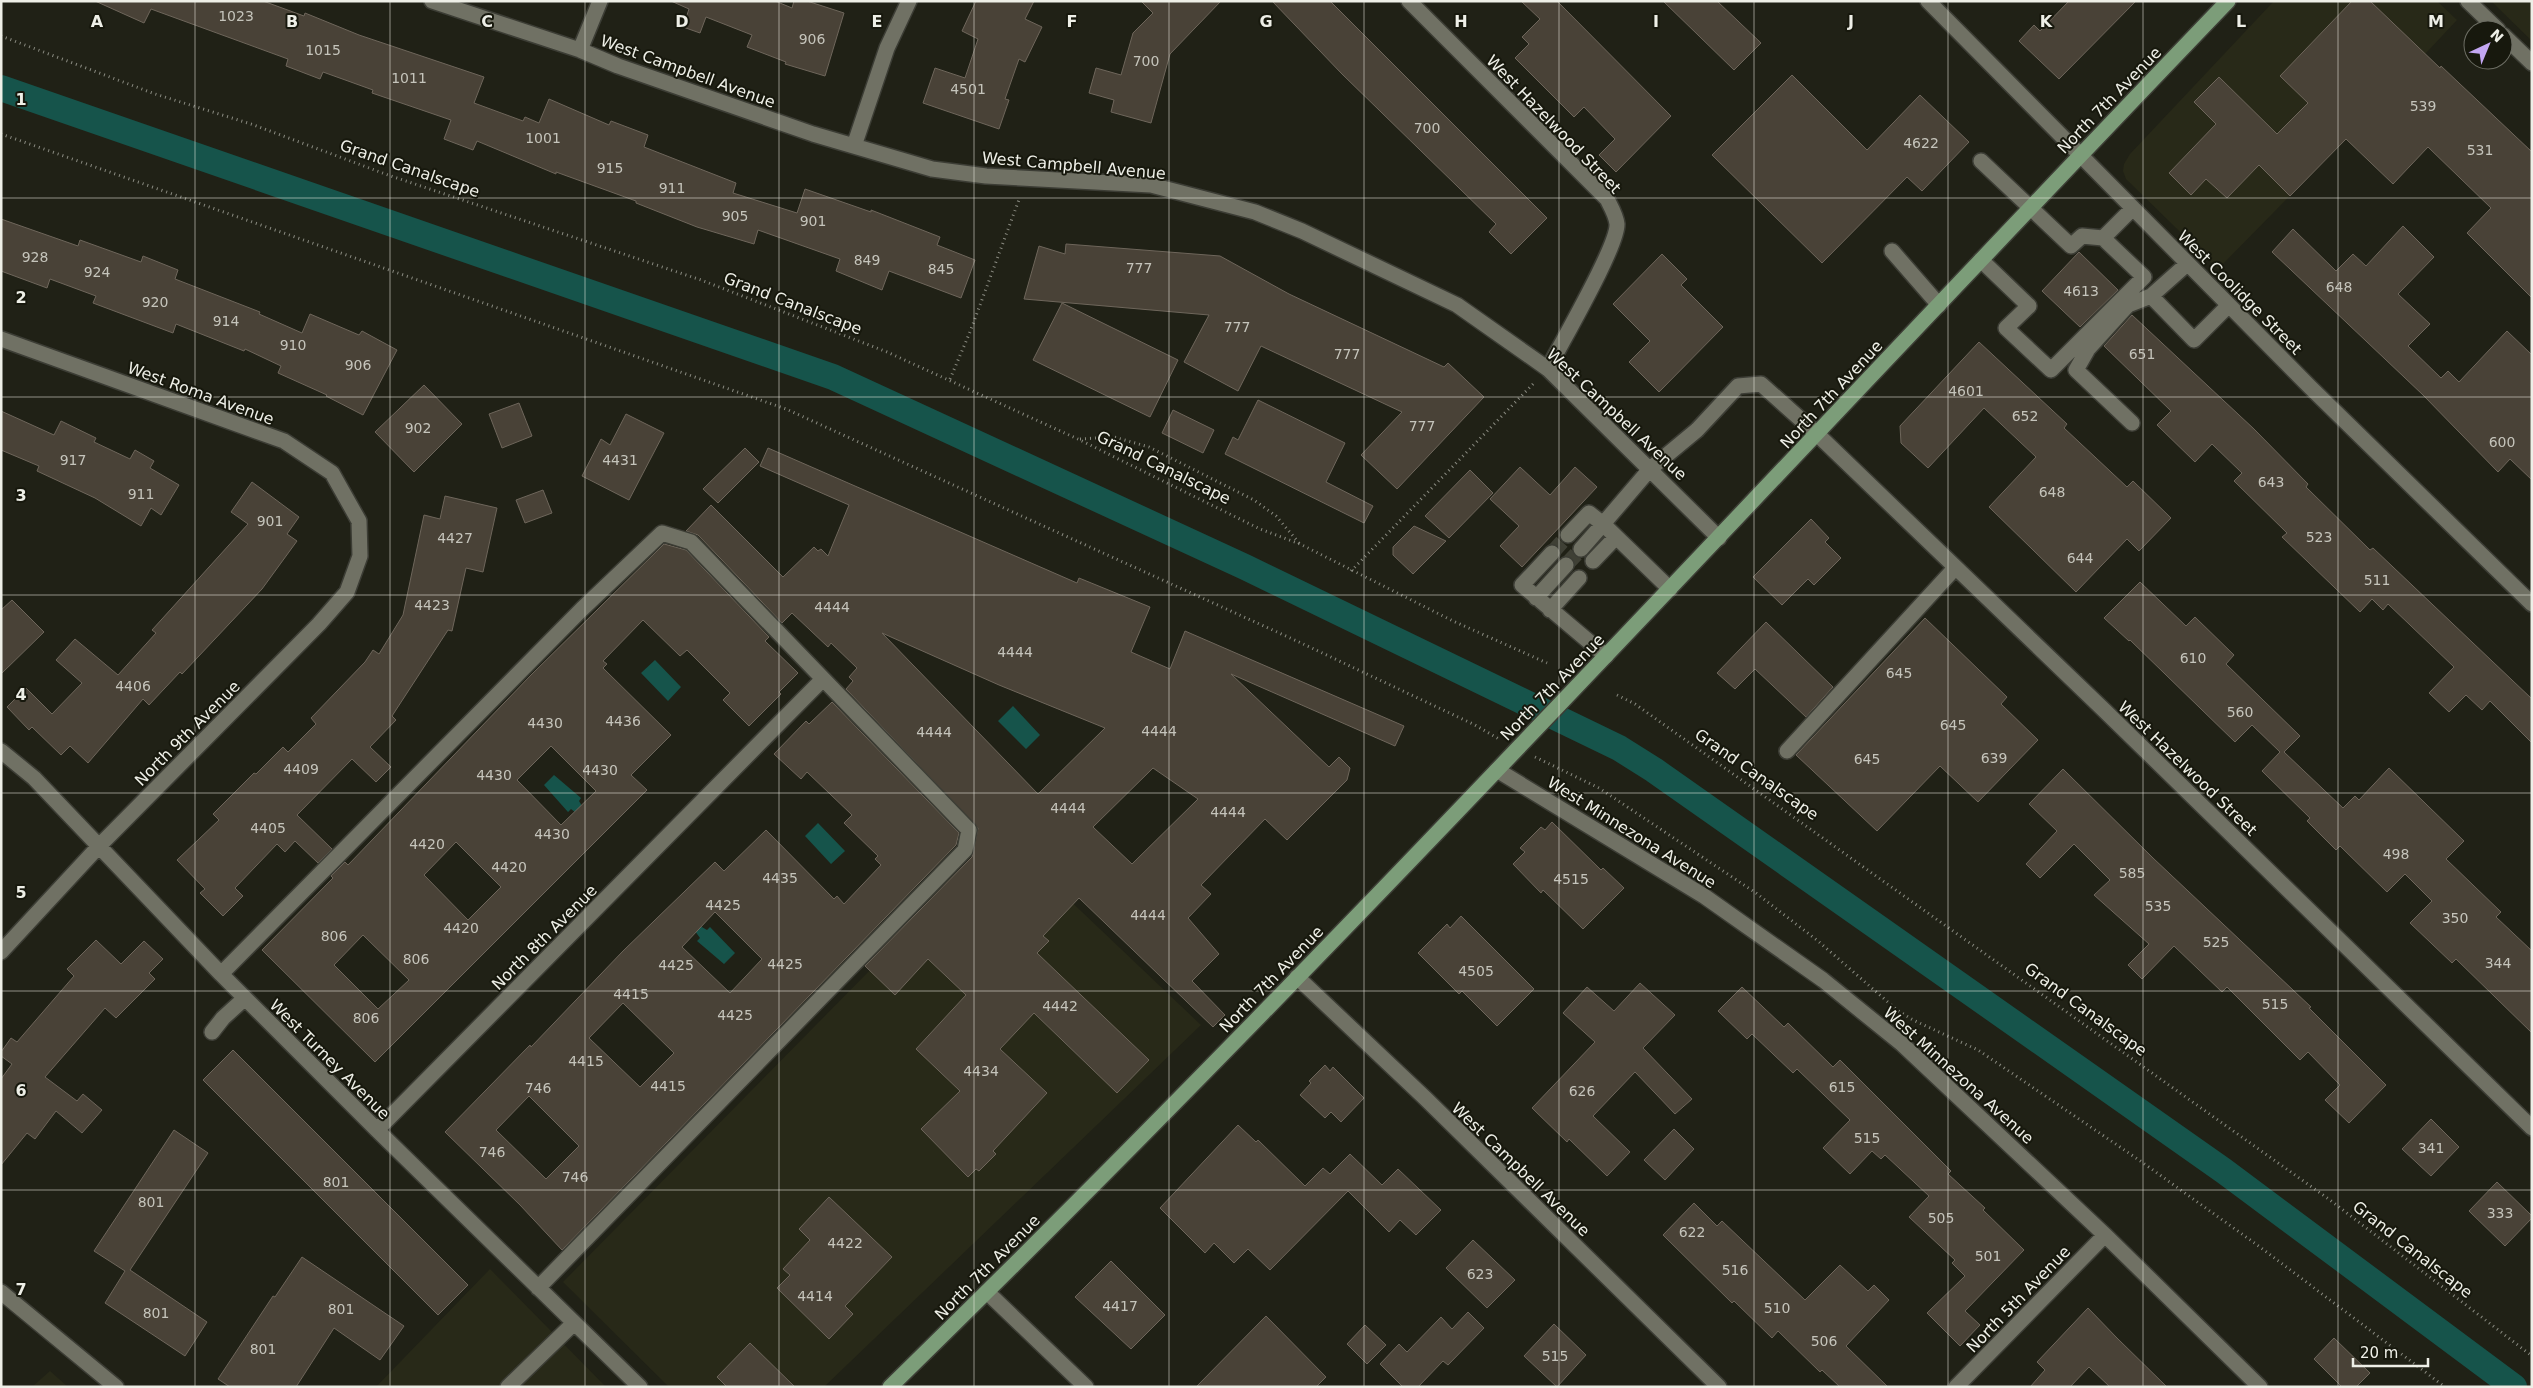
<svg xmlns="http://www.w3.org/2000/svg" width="2533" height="1388" viewBox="0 0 2533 1388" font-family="'DejaVu Sans',sans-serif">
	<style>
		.built { fill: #282918 }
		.water { fill: #16544b }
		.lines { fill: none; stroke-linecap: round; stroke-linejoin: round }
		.canal { stroke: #16544b; stroke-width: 26 }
		.building { fill: #494237; stroke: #6e665b; fill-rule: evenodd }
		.minor-tunnel { stroke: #3f4035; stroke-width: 15; stroke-dasharray: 15 8; stroke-linecap: butt }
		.minor-casing { stroke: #3c3d35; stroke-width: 18 }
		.major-casing { stroke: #3c3d35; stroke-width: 18 }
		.path { stroke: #8b8c82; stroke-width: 3; stroke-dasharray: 1 4; stroke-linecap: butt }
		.minor { stroke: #707164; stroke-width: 15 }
		.major { stroke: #7c9d79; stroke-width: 15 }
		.grid { fill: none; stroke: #eeefe7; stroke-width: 1; stroke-opacity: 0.55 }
		.labels { text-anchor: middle; stroke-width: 4; stroke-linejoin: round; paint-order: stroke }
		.number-label { font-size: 14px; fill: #c5c4bb }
		.street-label { font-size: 16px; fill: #eeefe7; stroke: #17180d }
		.grid-label { font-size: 16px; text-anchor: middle; font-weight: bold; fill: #eeefe7; stroke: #17180d; stroke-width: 4; stroke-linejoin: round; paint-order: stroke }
	</style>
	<rect width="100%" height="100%" fill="#202116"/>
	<path class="built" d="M2274 1H2437L2457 20 2333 152 2218 269 2126 179 2123 171 2124 164 2130 154Z
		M2491 1H2532V41Z
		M1002 836 1201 1025 824 1387H669L563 1282Z
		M490 1269 606 1387H376Z
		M50 1371 68 1387H32Z"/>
	<path class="water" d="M655 660 681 687 668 701 641 673Z
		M1013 706 1040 735 1026 749 998 721Z
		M554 775 581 798 579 801 582 806 576 813 571 809 568 812 544 785Z
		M818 823 845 851 831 864 805 836Z
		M700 926 707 930 710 927 735 953 724 964 697 941 700 938 695 931Z"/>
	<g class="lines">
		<path class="canal" d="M1 88 833 377 1245 567 1619 748 1654 770 2224 1171 2514 1387"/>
	</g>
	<path class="building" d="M95 1H263L304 16 305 13 359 35 484 77 474 103 523 121 525 117 539 123 549 99 609 125 611 121 648 135 644 147 736 183 733 193 797 213 805 189 871 212V210L940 237 937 245 975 260 961 298 889 271 882 290 836 271 840 259 758 230 754 244 697 227 636 203V201L556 172V174L477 141 473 150 444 139 451 120 372 93 373 90 323 72 320 79 286 66 288 59 151 9 144 23Z
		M671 1H775L792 8 794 1H807L844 13 825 76 785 64 786 62 747 47 752 35 706 17 700 33 683 27 689 9Z
		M976 1H1034L1025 19 1042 27 1025 62 1019 59 1005 99 1009 100 999 129 923 103 935 68 965 78 978 39 962 31Z
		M1141 1H1221L1170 54 1151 123 1111 112 1114 100 1089 93 1096 68 1121 75 1133 33 1153 13Z
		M1272 1H1330L1547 218 1511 254 1489 232 1496 224 1342 74Z
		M1521 1H1557L1671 116 1616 172 1599 155 1615 139 1584 107 1574 117 1515 58 1529 44 1522 37 1540 19Z
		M1663 1H1717L1761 43 1734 70Z
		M2069 1H2136L2059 79 2019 41 2034 25 2040 31Z
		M2352 1H2370L2440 68 2441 66 2532 152V298L2467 233 2491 208 2428 147 2393 184 2346 139 2290 196 2259 165 2227 198 2206 179 2191 195 2169 173 2216 124 2194 102 2219 77 2277 134 2308 103 2280 76Z
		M1792 75 1867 150 1920 95 1969 142 1922 191 1907 177 1822 263 1712 155Z
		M1 219 78 246 80 240 141 262 143 256 178 270 175 279 260 312 259 314 302 333 310 314 359 335 362 331 397 350 363 415 326 396 327 395 278 373 281 366 245 349 244 351 176 324 173 333 93 303 96 296 50 279 47 288 1 271Z
		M2403 226 2434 257 2398 294 2430 324 2408 346 2441 378 2448 371 2459 382 2507 331 2532 355V480L2510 459 2498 472 2423 395 2272 252 2293 229 2336 271 2353 254 2366 266Z
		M1066 244 1220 256 1289 294 1444 367 1448 363 1484 397 1397 489 1361 455 1402 412 1261 346 1238 391 1184 362 1209 315 1024 299 1039 246 1065 254Z
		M2079 252 2118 290 2080 327 2042 291Z
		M1662 254 1687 279 1681 285 1723 327 1659 392 1629 362 1650 341 1613 304Z
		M1062 303 1178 360 1150 417 1033 360Z
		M2132 315 2254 429 2308 484 2306 487 2370 550 2373 548 2532 699V743L2490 701 2482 710 2466 695 2449 712 2429 693 2454 667 2388 604 2383 610 2372 599 2360 612 2282 537 2287 533 2234 481 2242 473 2212 444 2195 462 2157 425 2171 411 2104 346Z
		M1979 342 2067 424 2064 428 2127 487 2133 481 2171 518 2139 551 2127 539 2076 592 1989 507 2036 457 1984 408 1928 468 1901 443 1900 426Z
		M424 385 462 424 414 472 375 432Z
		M1258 400 1345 443 1326 482 1373 506 1364 523 1225 454 1233 437 1238 440Z
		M519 403 532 436 502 448 489 414Z
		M1173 410 1214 430 1203 453 1162 433Z
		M1 411 54 435 61 421 96 438 94 442 130 459 135 450 154 461 150 468 179 485 161 515 151 508 141 526 95 498 37 471 39 466 1 450Z
		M626 414 664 433 629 500 582 476 601 439 610 445Z
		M745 448 759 462 718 503 703 489Z
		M768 448 1077 583 1079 578 1150 607 1131 652 1170 669 1185 631 1404 726 1395 746 1231 674 1329 767 1339 757 1350 768 1347 780 1287 840 1265 819 1201 885 1211 894 1188 918 1219 954 1192 981 1225 1015 1213 1027 1079 898 1043 936 1049 941 1037 953 1149 1060 1117 1093 1034 1013 1000 1049 1047 1093 993 1151 996 1154 979 1171 976 1169 968 1177 921 1129 960 1091 916 1049 966 995 928 959 895 995 865 966 972 857 978 828 846 689 853 681 849 677 857 668 831 643 828 647 792 613 782 623 698 535 686 531 711 505 783 577 814 547 818 551 821 549 828 556 849 505 760 466ZM882 633 999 685 1105 728 1038 794ZM1153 768 1198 799 1132 864 1093 827Z
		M1520 467 1550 495 1575 467 1597 487 1522 567 1500 546 1519 526 1490 499Z
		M1470 470 1493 493 1449 538 1425 516Z
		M252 482 299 517 287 534 297 541 262 589 182 674 180 672 149 705 143 699 88 763 70 746 61 755 32 727 29 730 7 707 26 688 52 714 82 683 56 660 75 639 118 675 156 633 152 630 248 524 231 512Z
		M543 490 552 513 525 523 516 500Z
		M445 496 497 508 483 572 466 568 452 631 448 630 392 716 396 720 370 747 391 767 376 782 352 759 297 815 332 849 318 863 295 841 285 852 277 844 235 888 243 896 223 916 200 893 205 889 177 860 219 820 213 814 254 773 256 774 283 747 288 752 316 724 311 718 365 662 373 650 379 654 403 615 424 515 440 519Z
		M1811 519 1829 538 1825 542 1841 558 1814 585 1808 579 1782 605 1753 577Z
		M1414 526 1446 541 1413 574 1393 555V547Z
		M664 544 686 550 769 637 765 641 798 673 779 692 781 694 749 726 723 700 730 693 687 650 680 656 643 620 603 661 607 664 603 668 671 735 631 775 647 790 375 1062 262 950 333 878 331 876 345 862 348 865 531 675ZM551 746 596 791 561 825 517 780ZM456 842 501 887 468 920 424 875ZM363 935 409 980 378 1009 334 965Z
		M2140 582 2186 626 2195 617 2234 655 2226 664 2300 736 2284 752 2343 808 2355 796 2359 800 2389 768 2464 841 2446 859 2501 912 2496 917 2532 951V1033L2456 959 2452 963 2410 923 2432 901 2405 874 2387 892 2340 846 2336 850 2307 821 2310 818 2262 771 2280 752 2252 725 2235 742 2130 640 2129 641 2104 618Z
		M12 600 44 632 1 674V610Z
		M1925 618 2007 697 2001 704 2038 740 1978 802 1940 766 1877 831 1796 755Z
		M1766 622 1833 687 1806 717 1755 669 1735 689 1717 673Z
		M832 702 959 833 956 845 562 1250 520 1205 445 1132 530 1045 531 1047 623 951 715 862 724 871 766 830 834 899 837 896 844 904 881 865 875 859 878 856 844 823 852 815 807 772 801 779 774 754 806 721 809 724ZM715 912 762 959 730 993 682 947ZM623 1003 674 1053 640 1087 589 1038ZM529 1096 579 1146 546 1179 496 1130Z
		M2063 769 2153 858 2311 1007 2309 1008 2386 1085 2349 1123 2325 1100 2340 1085 2308 1052 2300 1060 2227 987 2222 992 2174 946 2142 979 2128 965 2149 944 2094 895 2110 880 2074 844 2040 878 2026 864 2057 831 2029 804Z
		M1552 822 1601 870 1603 868 1624 888 1583 929 1543 890 1541 893 1513 864 1525 852 1520 848 1541 827 1545 830Z
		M1461 916 1534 989 1497 1026 1462 991 1459 994 1418 953 1447 924 1450 928Z
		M96 940 121 964 144 941 163 959 149 973 155 979 116 1018 105 1008 45 1077 77 1101 83 1094 102 1110 82 1133 56 1111 35 1139 27 1133 1 1165V1079L12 1064 1 1056V1052L11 1038 17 1042 74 976 67 969Z
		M1640 983 1675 1015 1643 1048 1692 1099 1675 1114 1635 1072 1593 1116 1630 1152 1607 1176 1569 1139 1567 1142 1532 1108 1595 1042 1563 1013 1587 987 1614 1011Z
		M1742 987 1784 1027 1788 1023 1833 1067 1840 1060 1951 1171 1948 1174 1985 1208 1983 1210 2024 1250 1965 1311 1980 1325 1960 1346 1927 1313 1965 1276 1952 1263 1955 1260 1909 1217 1929 1196 1885 1155 1881 1159 1872 1151 1850 1174 1823 1148 1850 1120 1797 1069 1793 1073 1752 1034 1747 1039 1718 1011Z
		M233 1050 468 1285 438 1315 203 1080Z
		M1325 1065 1330 1071 1333 1067 1364 1098 1341 1122 1331 1112 1325 1118 1300 1095 1311 1083 1309 1081Z
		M2431 1119 2459 1147 2431 1176 2402 1149Z
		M1238 1125 1256 1142 1258 1140 1305 1186 1323 1168 1330 1174 1350 1154 1382 1185 1398 1169 1441 1210 1416 1235 1400 1220 1389 1232 1348 1191 1270 1270 1248 1249 1234 1263 1214 1243 1205 1253 1160 1208Z
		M1674 1129 1694 1149 1665 1180 1644 1160Z
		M174 1130 208 1153 130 1270 207 1322 185 1356 105 1303 125 1271 94 1251Z
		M2497 1182 2532 1216V1218L2505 1246 2469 1211Z
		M829 1197 892 1257 845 1306 853 1314 829 1339 777 1288 790 1275 783 1269 810 1240 799 1229Z
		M1694 1203 1717 1226 1722 1221 1805 1300 1840 1265 1868 1291 1874 1285 1889 1300 1846 1346 1888 1387H1840L1822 1370 1820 1372 1778 1331 1772 1338 1734 1301 1732 1303 1663 1235Z
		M1473 1240 1515 1280 1487 1308 1446 1268Z
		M302 1257 404 1326 380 1360 334 1328 296 1387H230L218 1379 273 1296 275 1297Z
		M1111 1261 1165 1315 1131 1349 1075 1297Z
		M2088 1308 2117 1338 2167 1387H2110L2089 1367 2070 1387H2030L2045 1370 2037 1362Z
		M1468 1312 1484 1328 1448 1365 1443 1361 1418 1387H1403L1380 1364 1399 1344 1407 1352 1441 1317 1452 1329Z
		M1266 1316 1326 1377 1316 1387H1196Z
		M1554 1324 1586 1355 1557 1387 1524 1356Z
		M1365 1325 1386 1345 1367 1364 1347 1344Z
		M2334 1338 2370 1373 2356 1387H2342L2314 1359Z
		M750 1343 795 1387H727L717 1377Z"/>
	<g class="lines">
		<path class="minor-tunnel" d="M1552 553 1568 535
			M1566 565 1581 549"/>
		<defs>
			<path id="minor" d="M432 1 580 50 618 66 813 134 932 169 986 176 1151 185 1255 212 1302 231 1457 305 1548 369 1719 538
				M1409 1 1607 199C1611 207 1616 215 1617 224 1618 246 1561 343 1548 369
				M1928 1 2310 387 2532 604
				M2468 1 2498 30
				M2503 35 2532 63
				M580 50 600 1
				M854 146 887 48 909 1
				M1981 161 2071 246 2082 236 2103 238
				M1892 251 1939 305
				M1981 260 2029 306 2006 328 2051 370 2144 277 2103 238 2133 208
				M2151 296 2194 340 2229 305
				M1 339 284 441 332 473 359 521 360 556 347 592 319 624 100 845 1 952
				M2132 423 2076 370 2088 349 2128 305 2151 296 2187 264
				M1568 535 1589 513 1603 524 1581 549
				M1552 553 1522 585 1606 656
				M1593 561 1616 537
				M1670 589 1603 524 1650 469 1697 430 1738 386 1761 384 1817 434 2105 711 2532 1128
				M1536 598 1566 565
				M1550 610 1579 578
				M1 751 34 778 221 974 377 1130 640 1387
				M1787 751 1955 568
				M1497 770 1704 896 1823 980 1902 1044 2105 1235 2260 1387
				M221 974 582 609 662 533 691 542 969 830 965 850 538 1288
				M1297 977 1425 1098 1719 1387
				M212 1032 223 1018 245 998
				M377 1130 822 680
				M1 1292 116 1387
				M987 1292 1086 1387
				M508 1387 574 1323
				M1956 1387 2105 1235"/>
			<path id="major" d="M890 1387C1350 938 1783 464 2228 1"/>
		</defs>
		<use href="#minor" class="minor-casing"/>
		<use href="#major" class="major-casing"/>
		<path class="path" d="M1 36 155 94 251 124 388 175 701 280 887 352 1080 440 1260 529 1300 544 1453 621 1547 663
			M1 134 786 409 1299 642 1475 725 1499 739
			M950 379 970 332 1020 197
			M1080 439 1114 437 1149 447 1254 500 1276 516 1300 544
			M1351 571 1534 383
			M1617 695 1635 704 2330 1200 2532 1356
			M1535 757 1599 788 1756 893 1818 941 1897 1010 1913 1020 1978 1050 2139 1160 2260 1247 2445 1387"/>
		<use href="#minor" class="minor"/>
		<use href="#major" class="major"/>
	</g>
	<path class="grid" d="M195 1V1387M390 1V1387M585 1V1387M779 1V1387M974 1V1387M1169 1V1387M1364 1V1387M1559 1V1387M1754 1V1387M1948 1V1387M2143 1V1387M2338 1V1387M1 198H2532M1 397H2532M1 595H2532M1 793H2532M1 991H2532M1 1190H2532"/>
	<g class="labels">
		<g class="number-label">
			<text x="236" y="21">1023</text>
			<text x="812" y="44">906</text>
			<text x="323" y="55">1015</text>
			<text x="1146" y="66">700</text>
			<text x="409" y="83">1011</text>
			<text x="968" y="94">4501</text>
			<text x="2423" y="111">539</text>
			<text x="1427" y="133">700</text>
			<text x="543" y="143">1001</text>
			<text x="1921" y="148">4622</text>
			<text x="2480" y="155">531</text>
			<text x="610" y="173">915</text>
			<text x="672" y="193">911</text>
			<text x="735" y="221">905</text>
			<text x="813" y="226">901</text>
			<text x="35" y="262">928</text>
			<text x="867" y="265">849</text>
			<text x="1139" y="273">777</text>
			<text x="941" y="274">845</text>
			<text x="97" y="277">924</text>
			<text x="2339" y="292">648</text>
			<text x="2081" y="296">4613</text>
			<text x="155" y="307">920</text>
			<text x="226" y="326">914</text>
			<text x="1237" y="332">777</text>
			<text x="293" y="350">910</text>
			<text x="1347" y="359">777</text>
			<text x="2142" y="359">651</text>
			<text x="358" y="370">906</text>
			<text x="1966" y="396">4601</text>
			<text x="2025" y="421">652</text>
			<text x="1422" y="431">777</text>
			<text x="418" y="433">902</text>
			<text x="2502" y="447">600</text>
			<text x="73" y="465">917</text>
			<text x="620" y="465">4431</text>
			<text x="2271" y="487">643</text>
			<text x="2052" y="497">648</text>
			<text x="141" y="499">911</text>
			<text x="270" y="526">901</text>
			<text x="2319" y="542">523</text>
			<text x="455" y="543">4427</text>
			<text x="2080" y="563">644</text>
			<text x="2377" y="585">511</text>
			<text x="432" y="610">4423</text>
			<text x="832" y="612">4444</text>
			<text x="1015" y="657">4444</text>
			<text x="2193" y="663">610</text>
			<text x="1899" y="678">645</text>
			<text x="133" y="691">4406</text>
			<text x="2240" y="717">560</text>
			<text x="623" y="726">4436</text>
			<text x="545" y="728">4430</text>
			<text x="1953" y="730">645</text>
			<text x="1159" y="736">4444</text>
			<text x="934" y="737">4444</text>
			<text x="1994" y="763">639</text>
			<text x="1867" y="764">645</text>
			<text x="301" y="774">4409</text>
			<text x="600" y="775">4430</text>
			<text x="494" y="780">4430</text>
			<text x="1068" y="813">4444</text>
			<text x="1228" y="817">4444</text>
			<text x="268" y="833">4405</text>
			<text x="552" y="839">4430</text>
			<text x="427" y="849">4420</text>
			<text x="2396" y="859">498</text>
			<text x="509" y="872">4420</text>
			<text x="2132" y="878">585</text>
			<text x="780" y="883">4435</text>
			<text x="1571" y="884">4515</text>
			<text x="723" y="910">4425</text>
			<text x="2158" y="911">535</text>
			<text x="1148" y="920">4444</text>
			<text x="2455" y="923">350</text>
			<text x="461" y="933">4420</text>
			<text x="334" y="941">806</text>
			<text x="2216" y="947">525</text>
			<text x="416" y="964">806</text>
			<text x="2498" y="968">344</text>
			<text x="785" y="969">4425</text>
			<text x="676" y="970">4425</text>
			<text x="1476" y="976">4505</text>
			<text x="631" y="999">4415</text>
			<text x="2275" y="1009">515</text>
			<text x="1060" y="1011">4442</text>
			<text x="735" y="1020">4425</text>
			<text x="366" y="1023">806</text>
			<text x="586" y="1066">4415</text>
			<text x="981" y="1076">4434</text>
			<text x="668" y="1091">4415</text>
			<text x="1842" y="1092">615</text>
			<text x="538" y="1093">746</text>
			<text x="1582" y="1096">626</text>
			<text x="1867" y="1143">515</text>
			<text x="2431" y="1153">341</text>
			<text x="492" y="1157">746</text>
			<text x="575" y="1182">746</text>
			<text x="336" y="1187">801</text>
			<text x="151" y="1207">801</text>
			<text x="2500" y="1218">333</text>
			<text x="1941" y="1223">505</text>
			<text x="1692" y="1237">622</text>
			<text x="845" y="1248">4422</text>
			<text x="1988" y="1261">501</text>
			<text x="1735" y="1275">516</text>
			<text x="1480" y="1279">623</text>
			<text x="815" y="1301">4414</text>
			<text x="1120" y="1311">4417</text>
			<text x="1777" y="1313">510</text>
			<text x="341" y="1314">801</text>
			<text x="156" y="1318">801</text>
			<text x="1824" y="1346">506</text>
			<text x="263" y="1354">801</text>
			<text x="1555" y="1361">515</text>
		</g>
		<g class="street-label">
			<text transform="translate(688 71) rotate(20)" y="6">West Campbell Avenue</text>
			<text transform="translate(2109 100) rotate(-46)" y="6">North 7th Avenue</text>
			<text transform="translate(1554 124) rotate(46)" y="6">West Hazelwood Street</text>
			<text transform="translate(1074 165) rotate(5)" y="6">West Campbell Avenue</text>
			<text transform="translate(410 168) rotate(19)" y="6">Grand Canalscape</text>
			<text transform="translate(2240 292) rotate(45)" y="6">West Coolidge Street</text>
			<text transform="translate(793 303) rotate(21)" y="6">Grand Canalscape</text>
			<text transform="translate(201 393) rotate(20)" y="6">West Roma Avenue</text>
			<text transform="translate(1831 394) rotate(-47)" y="6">North 7th Avenue</text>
			<text transform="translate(1617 414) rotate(43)" y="6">West Campbell Avenue</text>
			<text transform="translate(1164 467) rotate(26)" y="6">Grand Canalscape</text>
			<text transform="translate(1552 687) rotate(-46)" y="6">North 7th Avenue</text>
			<text transform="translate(187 733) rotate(-45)" y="6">North 9th Avenue</text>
			<text transform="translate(2188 768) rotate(44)" y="6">West Hazelwood Street</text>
			<text transform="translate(1757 774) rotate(35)" y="6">Grand Canalscape</text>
			<text transform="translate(1632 832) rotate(32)" y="6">West Minnezona Avenue</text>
			<text transform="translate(544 937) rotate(-45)" y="6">North 8th Avenue</text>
			<text transform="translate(1271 979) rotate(-46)" y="6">North 7th Avenue</text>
			<text transform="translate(2086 1009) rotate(36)" y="6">Grand Canalscape</text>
			<text transform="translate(330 1059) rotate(45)" y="6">West Turney Avenue</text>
			<text transform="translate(1959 1075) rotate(42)" y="6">West Minnezona Avenue</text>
			<text transform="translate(1521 1169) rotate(44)" y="6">West Campbell Avenue</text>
			<text transform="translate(2413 1249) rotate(38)" y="6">Grand Canalscape</text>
			<text transform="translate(987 1267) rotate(-45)" y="6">North 7th Avenue</text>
			<text transform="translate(2018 1299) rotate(-46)" y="6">North 5th Avenue</text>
		</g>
	</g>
	<g class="grid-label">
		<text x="97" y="27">A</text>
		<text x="292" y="27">B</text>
		<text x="487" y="27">C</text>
		<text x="682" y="27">D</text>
		<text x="877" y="27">E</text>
		<text x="1072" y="27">F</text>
		<text x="1266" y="27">G</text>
		<text x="1461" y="27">H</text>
		<text x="1656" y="27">I</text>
		<text x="1851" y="27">J</text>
		<text x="2046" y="27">K</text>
		<text x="2241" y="27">L</text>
		<text x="2436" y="27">M</text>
		<text x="21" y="105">1</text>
		<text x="21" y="303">2</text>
		<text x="21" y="501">3</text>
		<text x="21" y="700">4</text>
		<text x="21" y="898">5</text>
		<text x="21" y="1096">6</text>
		<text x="21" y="1295">7</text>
	</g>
	<rect width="2533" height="1388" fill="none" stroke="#eeefe7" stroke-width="5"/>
	<g transform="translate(2488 45) rotate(44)"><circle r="24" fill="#17180d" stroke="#6d6e64"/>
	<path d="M0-4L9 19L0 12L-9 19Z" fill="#c3a7f2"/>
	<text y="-8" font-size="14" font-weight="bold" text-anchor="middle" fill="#eeefe7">N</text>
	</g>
	<path d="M2353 1358v8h75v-8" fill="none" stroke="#eeefe7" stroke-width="2.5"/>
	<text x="2360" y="1358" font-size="15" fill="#eeefe7" stroke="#17180d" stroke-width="4" paint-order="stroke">20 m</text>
</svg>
